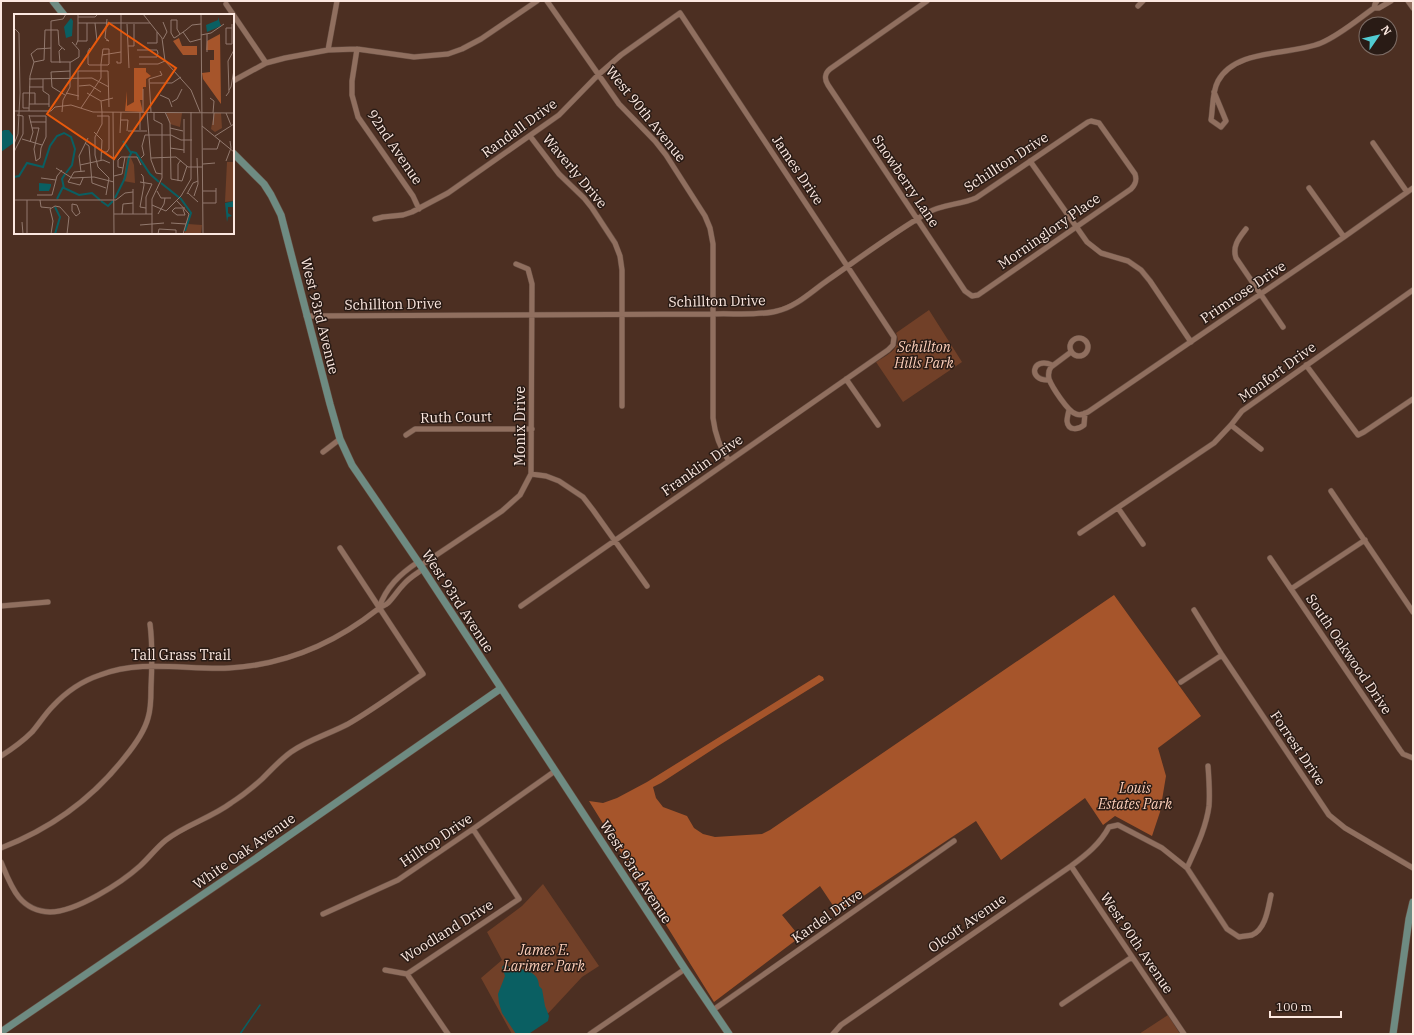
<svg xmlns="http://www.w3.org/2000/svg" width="1414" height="1035" viewBox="0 0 1414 1035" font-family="'IBM Plex Serif',serif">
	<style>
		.green { fill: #714028 }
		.forest { fill: #a6552b }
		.water { fill: #0a5f62 }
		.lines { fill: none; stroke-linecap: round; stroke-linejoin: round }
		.stream { stroke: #0a5f62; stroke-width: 1.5 }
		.street-casing { stroke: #664d41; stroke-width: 6 }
		.secondary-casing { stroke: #664d41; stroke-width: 8 }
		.street { stroke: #906f5f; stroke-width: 5 }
		.secondary { stroke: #6e8b82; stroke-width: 7 }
		.labels { text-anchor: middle; stroke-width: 3; stroke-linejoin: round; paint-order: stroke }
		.street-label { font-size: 14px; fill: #fce8e0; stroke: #291b15 }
		.park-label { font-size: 14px; font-style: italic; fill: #fcceb9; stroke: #291b15 }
		.inset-river { fill: none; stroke: #0a5f62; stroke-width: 2 }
		.inset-road { fill: none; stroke: #92796e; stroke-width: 1 }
		.view { fill: #e8590c; fill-opacity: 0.15; stroke: #e8590c; stroke-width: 2 }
		.inset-edge { fill: none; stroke: #fce8e0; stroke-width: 2 }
	</style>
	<rect width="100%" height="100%" fill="#4c2f22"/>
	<path class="green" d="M929 310 962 362 903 402 876 362C887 355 903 348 896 333Z
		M543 884 599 966 582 977 529 1034H512L481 978 502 960 487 932 522 906Z
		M1168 1015 1180 1034H1139Z"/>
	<path class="forest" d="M1114 595 1201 716 1158 748 1166 776 1160 812 1152 836 1115 816 1103 825 1085 798 1001 860 976 821 838 913 820 886 782 915 800 937 714 1002 589 801 603 803 617 798 647 782 819 675 823 677 824 680 718 746 661 783 653 787 656 798 663 807 687 816 694 828 703 834 715 837 762 834 770 830Z"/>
	<path class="water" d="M4 130H9L14 137 15 142 1 152V132Z
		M504 965H507L510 968C522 968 539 971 539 986L542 989 545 1006 549 1016 548 1021 530 1033 516 1034 502 1013 499 1003 498 994 505 976 502 967Z"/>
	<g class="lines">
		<path class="stream" d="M240 1034 260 1005"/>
		<defs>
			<path id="street" d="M547 1 619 104 655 141 666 155 705 216 710 228 713 244V418C715 434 719 447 729 461
				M1408 1 1413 8
				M226 4 266 63
				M1138 6 1143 1
				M1374 8H1379L1391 1
				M357 49 352 81V95L358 117 413 196 419 209
				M328 50 337 1
				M233 81 266 63 285 58 328 50 357 49 414 57 448 54 462 49 481 39 537 1
				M1214 92 1226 121 1221 127 1211 120C1213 108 1212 92 1218 81 1236 48 1289 56 1321 43 1340 35 1357 20 1374 8L1375 4 1377 1
				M530 136 559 174 584 198 592 208 615 243 620 256 622 270V406
				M1373 143 1407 192
				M1030 161 1087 242 1101 253 1128 261 1141 270 1150 281 1191 342
				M1309 188 1344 237
				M375 219 383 217 403 215 412 212 448 193 559 115 598 75 621 55 680 13 894 337 893 345 888 350 521 606
				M1246 229C1239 238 1232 246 1236 258L1283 327
				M306 316 713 314C732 313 759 316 777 311 796 307 812 291 828 280 861 257 893 233 927 213 942 204 960 205 976 198L1088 122 1091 121 1099 123 1135 174C1137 180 1136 184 1131 189L978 295 972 296 965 291 828 85C824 79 825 73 830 69L927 1
				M1070 347a9 9 0 1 1 18 0a9 9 0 1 1-18 0Z
				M1071 352 1051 367C1048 371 1048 374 1049 379 1052 387 1068 412 1076 414 1080 416 1084 414 1088 412L1344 237 1413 188
				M1306 365 1358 435 1364 432 1413 399
				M846 379 878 425
				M1049 380C1027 381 1032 356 1052 365
				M1069 410C1068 414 1067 418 1067 421 1068 431 1078 430 1084 425L1085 413
				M1231 425 1261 449
				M406 435 415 429H532
				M323 452 340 439
				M531 474 546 476 559 481 583 497 593 510 647 586
				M1331 491 1413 612
				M1118 508 1143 544
				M1080 533 1214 443 1231 425 1242 411 1413 290
				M1270 558 1400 750 1403 754 1413 758
				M420 566 502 511 520 495 531 474 532 284 528 269 516 264
				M1291 589 1365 540
				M1 606 48 602
				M379 608C386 587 400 574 418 562
				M1194 610 1222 655 1329 815 1345 828 1413 868
				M1181 682 1222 655
				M1 756C12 749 23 741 32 732 39 724 45 714 53 706 66 692 82 681 100 675 141 659 186 670 229 668 284 665 335 643 378 609 381 606 385 606 388 603 394 597 398 590 404 584 409 578 416 574 423 569
				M1 848C50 829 93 798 125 757 134 746 144 733 148 718 151 709 151 698 151 688 152 667 153 646 150 624
				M1 862C11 886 19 911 50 912 76 912 121 883 140 866 149 858 156 848 166 840 185 825 211 818 231 803 242 796 252 788 262 779 271 770 280 760 291 752 308 740 329 734 348 724 374 709 398 691 423 674L340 548
				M1071 866 1184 1034
				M1187 868C1196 848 1206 828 1209 806 1210 793 1209 779 1208 766
				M323 914 398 880 473 829 555 771
				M385 970 407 974 519 899 473 829
				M407 974 448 1034
				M1062 1004 1132 957
				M713 1010 954 841
				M590 1034 685 969
				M833 1034 841 1025 1071 866C1086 855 1100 844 1109 827L1118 825 1162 848 1187 868 1227 929 1239 937C1243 936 1248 936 1252 935 1266 929 1268 908 1271 895"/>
			<path id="secondary" d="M53 1 64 15
				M233 153 264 184 271 195 281 215 330 404 340 439 352 465 423 569 685 969 729 1034
				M1 1032 258 857 500 689
				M1393 1034 1409 919 1413 902"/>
		</defs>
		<use href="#street" class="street-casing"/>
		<use href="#secondary" class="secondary-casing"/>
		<use href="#street" class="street"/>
		<use href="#secondary" class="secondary"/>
	</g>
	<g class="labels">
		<g class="street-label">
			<text transform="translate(646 114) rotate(51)" y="5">West 90th Avenue</text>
			<text transform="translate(519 128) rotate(-36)" y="5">Randall Drive</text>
			<text transform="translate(395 147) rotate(56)" y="5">92nd Avenue</text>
			<text transform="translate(1006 162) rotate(-33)" y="5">Schillton Drive</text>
			<text transform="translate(798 170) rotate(56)" y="5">James Drive</text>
			<text transform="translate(575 171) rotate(50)" y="5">Waverly Drive</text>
			<text transform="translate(906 181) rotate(56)" y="5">Snowberry Lane</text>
			<text transform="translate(1049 231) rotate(-35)" y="5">Morninglory Place</text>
			<text transform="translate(1243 292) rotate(-34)" y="5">Primrose Drive</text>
			<text transform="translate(717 301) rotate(-1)" y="5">Schillton Drive</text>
			<text transform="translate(393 304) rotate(-1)" y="5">Schillton Drive</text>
			<text transform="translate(320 316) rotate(76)" y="5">West 93rd Avenue</text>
			<text transform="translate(1277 372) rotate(-36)" y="5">Monfort Drive</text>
			<text transform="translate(456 417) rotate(-1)" y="5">Ruth Court</text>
			<text transform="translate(520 426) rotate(-90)" y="5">Monix Drive</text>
			<text transform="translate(702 465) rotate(-35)" y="5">Franklin Drive</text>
			<text transform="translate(458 601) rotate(57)" y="5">West 93rd Avenue</text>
			<text transform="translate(1349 654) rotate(56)" y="5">South Oakwood Drive</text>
			<text x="181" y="660">Tall Grass Trail</text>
			<text transform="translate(1298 748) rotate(56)" y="5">Forrest Drive</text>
			<text transform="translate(436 840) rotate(-34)" y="5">Hilltop Drive</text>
			<text transform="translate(244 851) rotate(-35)" y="5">White Oak Avenue</text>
			<text transform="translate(636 872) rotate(57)" y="5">West 93rd Avenue</text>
			<text transform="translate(827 916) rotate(-35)" y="5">Kardel Drive</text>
			<text transform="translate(967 923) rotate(-35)" y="5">Olcott Avenue</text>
			<text transform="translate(447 931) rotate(-32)" y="5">Woodland Drive</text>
			<text transform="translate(1137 943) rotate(56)" y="5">West 90th Avenue</text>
		</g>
		<g class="park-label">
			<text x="924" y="352">Schillton<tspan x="924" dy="16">Hills Park</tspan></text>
			<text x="1135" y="793">Louis<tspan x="1135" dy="16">Estates Park</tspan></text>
			<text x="544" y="955">James E.<tspan x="544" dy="16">Larimer Park</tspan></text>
		</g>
	</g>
	<g transform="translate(14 14)">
		<rect width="220" height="220" fill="#4c2f22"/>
		<path d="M152 98 168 99 166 113 156 110ZM200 99H207L208 114 201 118 197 115ZM113 144H117L120 151 121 169 109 167ZM213 148H220V187L211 188ZM174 210 188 211 187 220H170Z" fill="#714028"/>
		<path d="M206 20 207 90 189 65 188 59 196 58V46H200V36H192L193 27ZM165 24 168 32H183V41H169L159 27ZM120 54H132V58L137 62 132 65V73H129V86H126L129 98 111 97 113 77V92L120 88Z" fill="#a6552b"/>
		<path d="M204 3 207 12 193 18 192 11 204 6ZM57 4 59 7 58 22 52 24 50 13ZM25 169 37 170V172L35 177H25ZM220 187V193H214V199L218 202 214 203 213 208 211 189Z" fill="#0a5f62"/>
		<path class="inset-river" d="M109 127 117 139M51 160 48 165 50 174 65 181 78 179 86 186M0 163 5 162 13 149 29 153 36 132 43 122 50 119 57 123 61 135 58 151 52 159M147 169 167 185 177 199 171 217M101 184 111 164 115 143 118 138 122 139 136 160 145 168M43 185 49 173M87 187 94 192 99 187M41 193 46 203 41 220"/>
		<path class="inset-road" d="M52 0 49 5 37 7V48H57L65 43V36L58 28M129 0 148 24 151 47 177 76 186 98M187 0 189 220M64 3H81L84 0M64 9H136M81 9 83 27M113 10 115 54M0 14 5 19 6 79 4 120 0 130M218 14H212V30H218V10M169 18 176 28 187 25M166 20 163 15V6H157V19L160 24 162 23 172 16 178 11 187 10M187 21 197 19 210 10M149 25 153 18 149 8M92 26 95 27 91 24 93 5M64 27H73V9M133 29H143V18M62 31 64 26V0M114 32H120V10M123 36H143L144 39M193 38V20M88 41 107 38M125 43H143L144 39M103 47V49H107V0M20 48 30 46 31 16H44L45 31 51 36M46 49 45 37 48 34M125 50H144L151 47M15 65 78 64 95 73M29 65V77L35 81V93M136 69H158L167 63M65 72 76 71 87 78M15 73H29M129 75V98M215 76 217 73 220 56M52 79 65 82M73 79 87 87 88 98M51 81 38 73 37 58 56 57M146 81 155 85 158 93M212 82 215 78 214 47 220 36M196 84 200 87 199 99M64 86V57H94L95 93M87 87 99 84M158 88 163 85 168 75M15 90H35M15 94H9V79H21V90M67 94 87 64V50L89 35H95V50L94 51H75L74 50V37L76 34M0 97H37L41 93 57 91 79 98 220 99M15 97 16 62 20 48 17 40 23 35 37 34M48 98 49 86 56 73V48M88 98V110L81 123V141L84 153 95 164 92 181M99 98 100 220M126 98V116M133 98 137 146 142 159 148 160M137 98 135 65 148 61 146 57M151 98 156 109 157 165 168 167 173 152M212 99 217 111M15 101 19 118 16 128M15 102H32V123L27 134 26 144 22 147 20 135 25 114H18M83 102H95V135L93 138H88M107 106H114L113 117M16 108H32M199 111 200 99M188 112 220 138M156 114 169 117M114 117H133M80 118 88 126 87 146M106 119 107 98M201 122 220 110M8 125 28 131M71 129 75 132 78 169 92 174M156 134 170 136M189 135H203L206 126M0 138 9 120V102L3 101M170 139V105M127 144 130 141 128 132 131 121H157L167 126H178M137 144 162 143 174 153H188M212 147 217 134 216 127M189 150 201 149M66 151 89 146 96 149M42 154 58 164 80 163 100 168M109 154 104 153V146L107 143H123L127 151M67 158 65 142 74 124M127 160 129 162 130 171 126 193 132 194M100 162 108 160 111 143M27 164 42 166M69 164 66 171 54 168 60 158 71 157M164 167V150L167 146M126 168 138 170 132 183V200M119 175V200M143 177 147 184H157M189 177H202M174 179 184 188M173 180 179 169 184 167M23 181H38L43 162 48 156M180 182 184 170 183 144M0 186H102L111 179 119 178M13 186V220M26 186 27 193 37 194M163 187 175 200 169 220M189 189H202V174M58 190 63 191 66 199 62 202 58 197ZM138 191 152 197 167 182 177 165V98M169 195 171 201H163L158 197 161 194H171M100 200H138M108 200 109 190 119 189M144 200 150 190 151 184M8 208 9 220M157 209 172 210M126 211 150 209M37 220 39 207 36 195 41 192 46 193 55 203 53 220M138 220V185L148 164V110L140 106V98M144 220 145 215 162 216V220"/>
		<path class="view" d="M95 9 162 54 100 145 33 100Z"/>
		<rect width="220" height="220" class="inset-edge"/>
	</g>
	<rect width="1414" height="1035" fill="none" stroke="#fce8e0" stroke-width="4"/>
	<g transform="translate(1378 36) rotate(56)"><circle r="19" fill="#291b15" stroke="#7d6d66"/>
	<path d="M0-3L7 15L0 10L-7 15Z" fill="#51ccd2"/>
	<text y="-6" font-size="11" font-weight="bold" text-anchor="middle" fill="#fce8e0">N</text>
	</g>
	<path d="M1270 1011v6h71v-6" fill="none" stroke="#fce8e0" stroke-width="2"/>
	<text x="1276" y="1011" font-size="12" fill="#fce8e0" stroke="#291b15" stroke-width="3" paint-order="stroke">100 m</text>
</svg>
